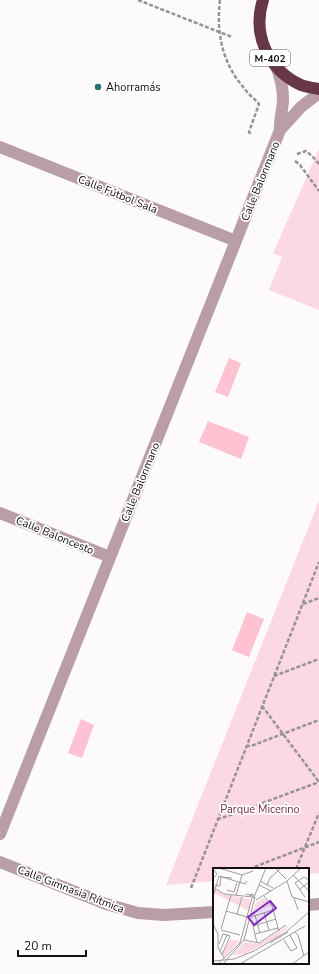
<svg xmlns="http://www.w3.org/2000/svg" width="319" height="974" viewBox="0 0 319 974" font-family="'Nunito Sans',sans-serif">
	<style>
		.green { fill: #fcd9e2 }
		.water { fill: #fec2d3 }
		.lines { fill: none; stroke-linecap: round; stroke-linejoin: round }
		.path { stroke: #969394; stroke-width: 2.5; stroke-dasharray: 4 2; stroke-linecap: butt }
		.minor { stroke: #b99ea5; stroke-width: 12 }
		.highway { stroke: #683747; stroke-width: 12 }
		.poi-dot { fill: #297373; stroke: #fff; stroke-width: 1.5 }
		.labels { text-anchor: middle; stroke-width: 3.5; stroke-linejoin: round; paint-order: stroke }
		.shield { fill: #fff; stroke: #5b5858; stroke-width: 1 }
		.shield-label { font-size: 10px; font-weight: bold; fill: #151011 }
		.poi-label { font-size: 11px; fill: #151011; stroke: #fff; text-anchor: start }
		.street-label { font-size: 11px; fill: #151011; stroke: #fff }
		.park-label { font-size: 11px; fill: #762f49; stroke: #fff }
		.inset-road { fill: none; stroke: #a09c9d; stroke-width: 1 }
		.view { fill: #7b2cbf; fill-opacity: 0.15; stroke: #7b2cbf; stroke-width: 2 }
		.inset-edge { fill: none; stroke: #151011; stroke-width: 2 }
	</style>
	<rect width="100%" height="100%" fill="#fdfafb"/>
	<path class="green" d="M319 149V310L269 290 282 257 273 253Z
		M319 501V873L308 874V869H214V881L166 885Z"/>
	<path class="water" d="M229 358 241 363 228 397 215 392Z
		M208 421 249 437 241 459 199 442Z
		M247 612 264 619 249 657 232 650Z
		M81 719 94 725 82 758 68 753Z"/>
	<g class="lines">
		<path class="path" d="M138 0 232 37
			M220 0C216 32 222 63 244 88 248 94 254 98 259 104L249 132 251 135
			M297 154 306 151 312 156 319 164
			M295 161 300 165 319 191
			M303 604 319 598
			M274 676 319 659
			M262 706 319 782
			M246 746H251L319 720
			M217 819 222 818 319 782
			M249 869 319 842
			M296 869 319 813
			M191 888 319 562"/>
		<path class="minor" d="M276 66C280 76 283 88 283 99 283 110 279 119 280 130
			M0 147 236 241
			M0 513 110 557
			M0 834 280 130 301 107 319 93
			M0 862 106 904 138 913 164 915 214 912
			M308 905 319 904"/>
		<path class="highway" d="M263 0C252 34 268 70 301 85 306 87 313 88 319 89"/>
	</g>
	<circle class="poi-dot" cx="98" cy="87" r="4"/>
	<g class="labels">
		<rect class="shield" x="250" y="50" width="40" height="16" rx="3"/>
		<g class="shield-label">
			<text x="270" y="62">M-402</text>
		</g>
		<g class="poi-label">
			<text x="106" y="91">Ahorramás</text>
		</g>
		<g class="street-label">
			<text transform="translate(260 181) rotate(-68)" y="4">Calle Balonmano</text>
			<text transform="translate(118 194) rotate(22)" y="4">Calle Fútbol Sala</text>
			<text transform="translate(140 482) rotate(-68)" y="4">Calle Balonmano</text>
			<text transform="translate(55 535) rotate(22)" y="4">Calle Baloncesto</text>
			<text transform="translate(71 889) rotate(21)" y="4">Calle Gimnasia Rítmica</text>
		</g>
		<g class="park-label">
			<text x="260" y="813">Parque Micerino</text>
		</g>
	</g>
	<g transform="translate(213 868)">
		<rect width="96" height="96" fill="#fdfafb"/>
		<path d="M2 21 10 26 37 31 36 43 1 25ZM51 30 58 38 42 42 43 46 38 47 43 35ZM78 56 64 69 32 86 19 87 32 74 45 76ZM17 71 27 73 11 89 8 83 11 84Z" fill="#fcd9e2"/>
		<path class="inset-road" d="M6 0 29 7 40 3M62 0 73 11M0 1 4 6 0 11M80 7 96 23M47 13 60 20M74 13 79 29 96 34M2 17 7 18 8 9 19 10M46 17 58 23M54 17 57 10 68 0M0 19 11 26 40 29M14 22 21 24 24 15M86 22 96 14M33 26 40 28V26L36 27M23 27 29 7M51 28 59 38 66 63M0 29 6 8 32 16 34 13M41 29 53 0M92 29 82 15 91 9 96 12M81 30 85 42M43 32 74 13 88 0M13 43 34 49M51 45 56 62M24 46 29 29M42 47 47 65M38 49 60 42M0 56 5 66V80L11 90M8 61 18 27M8 62 27 67M82 64 85 67 91 88M42 66 65 60M31 72 46 75 73 57M71 72 78 83 84 80 77 67M44 75 40 58 63 51M57 75 75 64M6 76 10 66 14 67M7 83 14 67M9 87 17 68 14 67M0 93 21 91 41 83 73 64 96 44M5 96 27 75 39 30 42 29 31 72 10 96M27 96 92 58M79 96 96 84"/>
		<path class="view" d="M57 33 63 40 41 57 35 49Z"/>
		<rect width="96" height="96" class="inset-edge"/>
	</g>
	<path d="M18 950v6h68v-6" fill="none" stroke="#151011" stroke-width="2"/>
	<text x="24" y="950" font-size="12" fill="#151011" stroke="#ffffff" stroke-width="3" paint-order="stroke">20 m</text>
</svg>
